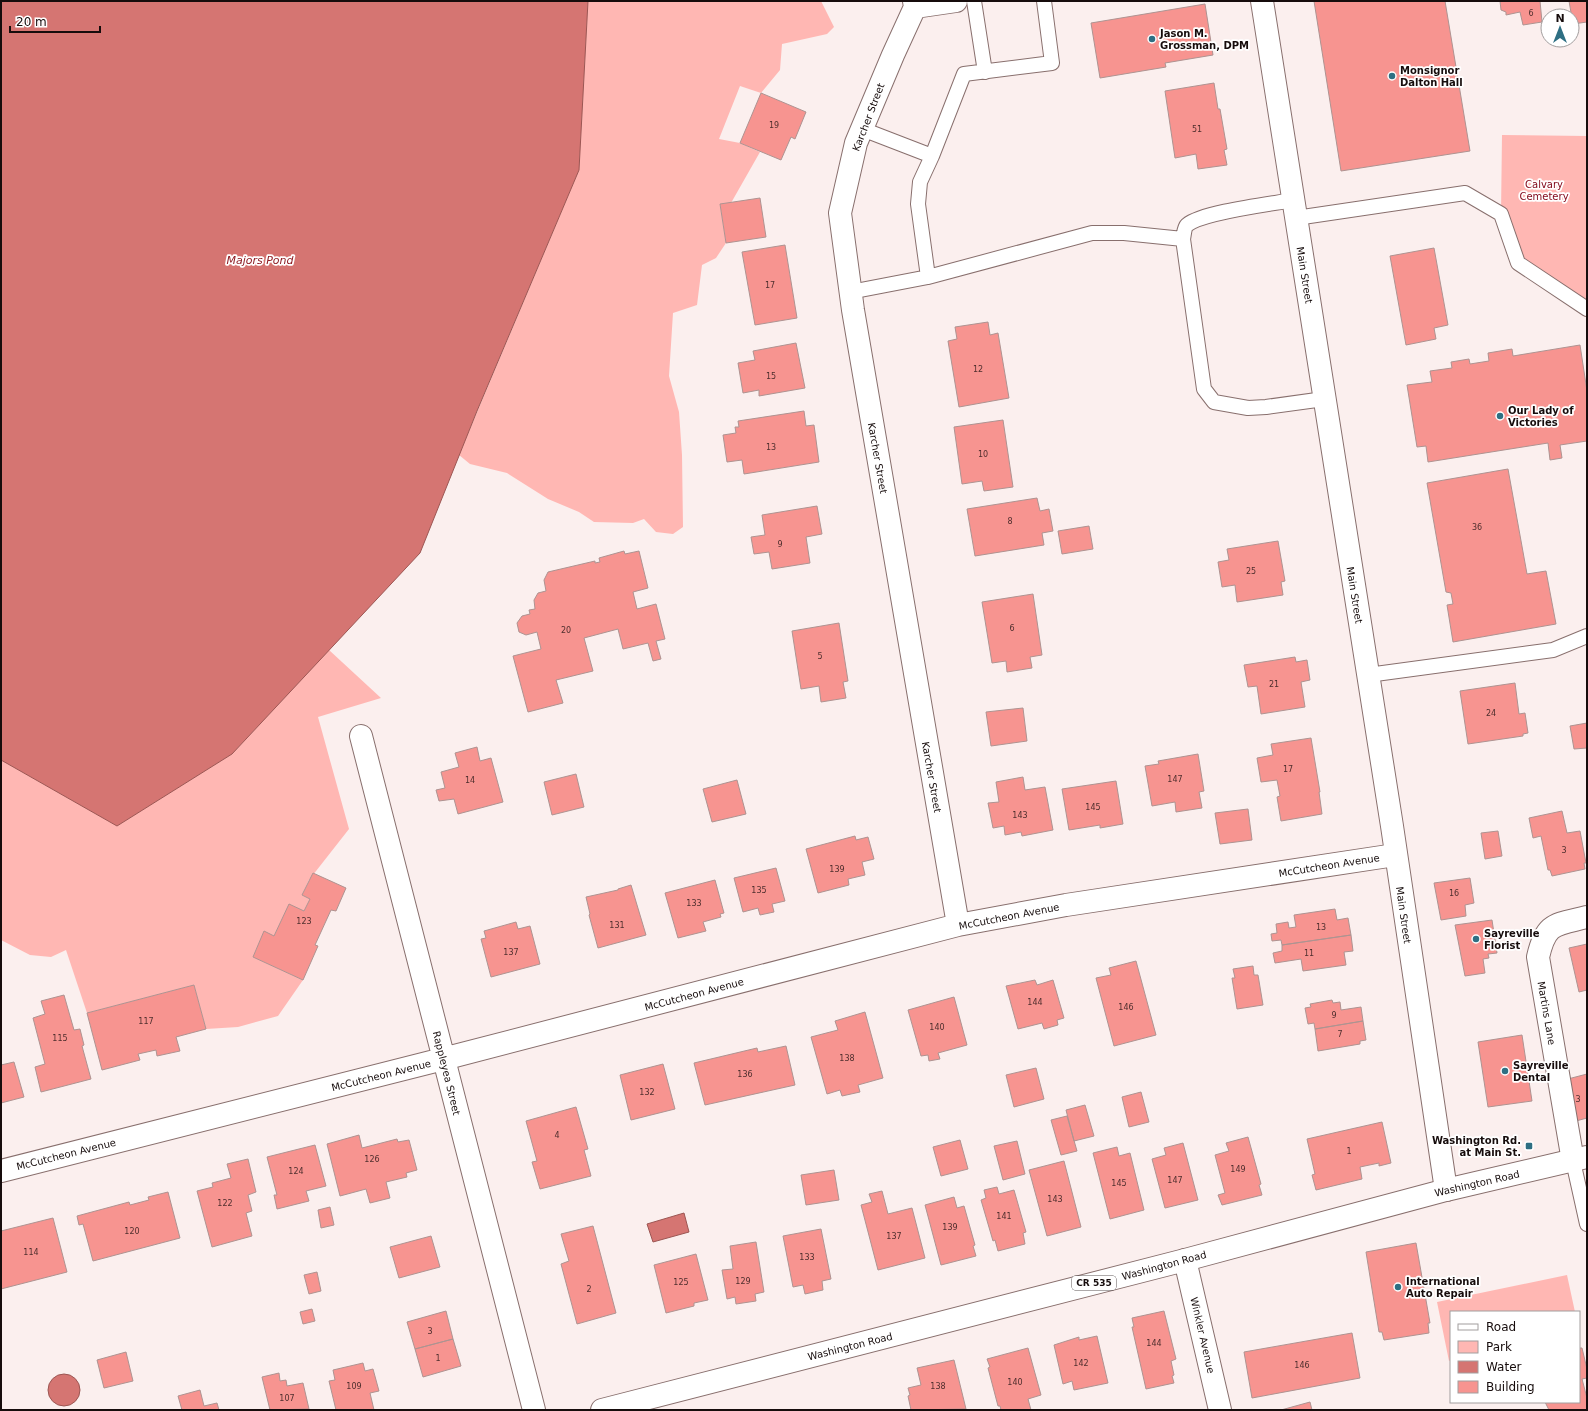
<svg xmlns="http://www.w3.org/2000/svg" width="1588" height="1411" viewBox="0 0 1588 1411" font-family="'DejaVu Sans',sans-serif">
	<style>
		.green { fill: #ffb7b3 }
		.water { fill: #d57572; stroke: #9c5653 }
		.building { fill: #f79490; stroke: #ae9391 }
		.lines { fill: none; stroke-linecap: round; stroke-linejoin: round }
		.lane-casing { stroke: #886f6d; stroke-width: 16 }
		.street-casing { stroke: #886f6d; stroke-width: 24 }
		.secondary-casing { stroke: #886f6d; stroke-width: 24 }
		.primary-casing { stroke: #886f6d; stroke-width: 24 }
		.lane { stroke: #fff; stroke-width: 14 }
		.street { stroke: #fff; stroke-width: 22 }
		.secondary { stroke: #fff; stroke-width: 22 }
		.primary { stroke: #fff; stroke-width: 22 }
		.poi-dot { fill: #2e6f83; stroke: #fff; stroke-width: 1.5 }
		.labels { text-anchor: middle; stroke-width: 3.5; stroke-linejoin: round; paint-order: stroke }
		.number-label { font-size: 8px; fill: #4e2e2d }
		.shield { fill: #fff; stroke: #5c5555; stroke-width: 1 }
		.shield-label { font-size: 9px; font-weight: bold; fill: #160c0c }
		.poi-label { font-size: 10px; font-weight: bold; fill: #160c0c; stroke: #fff; text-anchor: start }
		.street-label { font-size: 10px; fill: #160c0c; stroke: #fff }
		.park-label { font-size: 10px; fill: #800518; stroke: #fff }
		.water-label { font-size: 11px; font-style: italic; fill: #901e25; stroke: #fff }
	</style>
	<rect width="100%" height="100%" fill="#fbefee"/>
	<path class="green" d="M588 1H821L834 27 827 34 782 44 780 70 761 93 740 86 719 139 740 143 760 152 731 203 720 205 726 243 716 258 702 265 697 305 673 313 669 376 679 412 682 455 683 527 673 534 656 532 644 519 633 523 594 522 579 512 548 499 507 473 470 464 459 455 579 170Z
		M1502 135 1587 136V309L1518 263 1501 214Z
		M329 650 381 698 318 717 349 829 309 880 302 895 310 899 304 911 289 905 274 936 264 932 253 957 303 980 278 1016 238 1027 206 1029 194 985 87 1013 66 950 51 957 30 955 1 940V760L117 826 232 754Z
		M1567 1275 1575 1312H1451V1360L1449 1361 1437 1302Z"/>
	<path class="water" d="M1 1H588L579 170 477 411 420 553 232 754 117 826 1 760Z
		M684 1213 689 1232 653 1242 647 1224Z
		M48 1390a16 16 0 1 1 32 0a16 16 0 1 1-32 0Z"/>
	<path class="building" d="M1314 1H1445L1470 151 1341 171Z
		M1500 1H1540L1542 22 1523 25 1520 12 1506 15V12L1501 10Z
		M1569 1H1587V22L1573 24Z
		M1205 4 1213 55 1165 63 1166 67 1100 78 1091 23Z
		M1214 83 1218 109H1220L1227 149 1224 150 1227 165 1198 169 1196 154 1175 158 1165 91Z
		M761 93 806 112 795 139 791 137 781 160 740 143Z
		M760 198 766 237 726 243 720 204Z
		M785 245 797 318 755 325 742 252Z
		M1434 248 1448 325 1434 328 1436 339 1406 345 1390 256Z
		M988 322 990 335 998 333 1009 398 959 407 948 341 957 339 955 327Z
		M796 343 805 388 759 396V390L743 393 738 363 755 360 753 351Z
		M1580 345 1587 391V441L1560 445 1562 458 1550 460 1548 443 1428 462 1426 446 1417 447 1407 385 1432 382 1430 371 1452 368 1451 362 1469 359 1470 364 1489 361 1488 353 1512 349 1513 356Z
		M804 411 806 426 814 425 819 462 744 474 742 460 727 462 723 435 736 433 735 427H739L738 421Z
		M1003 420 1013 487 984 491 982 481 962 484 954 427Z
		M1508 469 1527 574 1546 571 1556 624 1453 642 1447 605 1453 604 1451 593 1446 592 1427 483Z
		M1037 498 1040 511 1049 509 1053 531 1042 533 1044 545 975 556 967 509Z
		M817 506 822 534 806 537 810 563 772 569 769 552 754 554 751 537 765 535 762 515Z
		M1089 526 1093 549 1062 554 1058 531Z
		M1278 541 1285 581 1281 582 1283 595 1237 602 1235 585 1222 587 1218 562 1229 560 1227 549Z
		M624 551 625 554 639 551 648 588 633 592 637 609 656 604 665 639 656 641 661 659 653 661 648 643 623 649 618 629 584 638 593 671 556 680 563 703 528 712 513 656 541 649 537 632 526 635 519 632 517 623 522 616 530 614 529 610 535 609 534 600 538 593 546 591 544 580 548 572 595 561V563L600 562 599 558Z
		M1033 594 1042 655 1030 657 1032 668 1007 672 1006 661 992 663 982 602Z
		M839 623 848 681 843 682 846 698 821 702 819 686 801 689 792 631Z
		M1295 657 1296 662 1307 660 1310 680 1301 682 1305 707 1261 714 1257 686 1248 687 1244 665Z
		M1515 683 1519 714 1525 713 1528 733 1523 734V736L1468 744 1460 691Z
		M1023 708 1027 741 991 746 986 712Z
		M1587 723V748L1574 749 1570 726Z
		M1311 738 1320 792H1319L1322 814 1281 821 1277 797 1280 796 1277 780 1261 782 1257 758 1273 755 1271 744Z
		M477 747 480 761 491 758 503 802 458 814 454 799 439 801 436 790 445 788 441 772 459 767 455 753Z
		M1198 754 1204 791 1199 792 1202 808 1176 812 1175 802 1152 806 1145 766 1159 764 1158 761Z
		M576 774 584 807 552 815 544 782Z
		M1023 777 1025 790 1045 787 1053 830 1022 836 1021 832 1005 835 1004 826 993 828 988 803 999 802 996 782Z
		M737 780 746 814 712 822 703 789Z
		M1116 781 1123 824 1100 828V825L1069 830 1062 789Z
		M1248 809 1252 840 1220 844 1215 813Z
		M1562 811 1567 833 1580 831 1586 863H1584L1585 869 1552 876 1550 870H1548L1541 836 1533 838 1529 818Z
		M1498 831 1502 856 1485 859 1481 833Z
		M855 836 856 840 868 837 874 859 862 862 865 875 848 879 849 885 818 893 806 849Z
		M776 868 785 901 772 904 774 912 760 915 758 908 743 912 734 878Z
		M313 873 346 888 336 911 331 910 315 945 318 946 303 980 253 957 264 931 274 936 289 904 304 911 310 899 302 895Z
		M1470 878 1474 903 1465 905 1466 916 1441 920 1434 883Z
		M715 880 724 913 720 914 721 917 703 922 706 931 678 938 665 893Z
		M631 885 646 935 598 948 589 915 590 914 586 897 618 890V889Z
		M1335 909 1337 920 1348 918 1351 935 1282 945 1281 940 1272 941 1271 934 1277 933 1276 924 1288 922 1289 928 1296 927 1294 915Z
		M1492 920 1497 953 1488 954 1489 958 1483 959 1485 973 1465 976 1455 925Z
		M516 922 518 929 530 926 540 964 491 977 481 939 486 938 484 931Z
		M1351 935 1353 951 1344 952 1346 965 1303 971 1301 959 1275 963 1273 953 1282 951V945Z
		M1587 944V990L1579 992 1569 948Z
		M1136 961 1156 1035 1114 1046 1096 978 1111 975 1109 968Z
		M1253 966 1254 975H1258L1263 1005 1237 1009 1232 978H1235L1233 969Z
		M1035 980 1037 985 1053 980 1064 1018 1057 1020 1058 1025 1044 1029 1042 1023 1018 1029 1006 986Z
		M194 985 206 1029 176 1037 180 1051 157 1056 156 1050 138 1054 140 1060 102 1070 87 1013Z
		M64 995 74 1030 80 1029 84 1045 82 1046 91 1079 41 1092 35 1067 45 1064 33 1018 45 1014 41 1001Z
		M954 997 967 1045 938 1053 940 1059 929 1061 928 1055 921 1056 908 1010Z
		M1332 1000 1333 1003 1340 1002 1341 1010 1361 1007 1363 1021 1315 1029 1314 1023 1308 1024 1305 1008 1311 1007 1310 1004Z
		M865 1012 883 1078 858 1085 860 1092 842 1096 840 1090 827 1094 811 1037 838 1030 835 1021Z
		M1363 1021 1366 1040 1360 1041V1044L1318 1051 1315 1029Z
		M1522 1035 1532 1101 1488 1107 1478 1042Z
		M786 1046 795 1085 705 1105 694 1063 757 1048 758 1052Z
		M14 1062 24 1097 1 1103V1065Z
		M663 1064 675 1109 631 1120 620 1075Z
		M1036 1068 1044 1099 1014 1107 1006 1075Z
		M1587 1074V1118L1576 1121 1564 1080Z
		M1141 1092 1149 1122 1129 1127 1122 1097Z
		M1085 1105 1094 1136 1074 1141 1066 1110Z
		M576 1107 588 1149 584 1150 591 1176 540 1189 532 1162 537 1161 526 1121Z
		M1067 1116 1077 1151 1061 1155 1051 1120Z
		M1382 1122 1391 1163 1379 1166V1163L1360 1167 1362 1179 1316 1190 1312 1175 1315 1174 1307 1139Z
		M359 1135 362 1148 397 1139 398 1142 409 1140 417 1170 406 1173 407 1177 386 1182 390 1198 370 1203 366 1189 340 1196 327 1144Z
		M1248 1137 1261 1184 1259 1185 1262 1195 1222 1205 1218 1195 1225 1193 1215 1155 1229 1151 1226 1143Z
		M960 1140 968 1169 941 1176 933 1147Z
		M1017 1141 1025 1174 1003 1180 994 1146Z
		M1183 1143 1198 1200 1165 1208 1152 1159 1166 1155 1164 1148Z
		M315 1145 326 1186 306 1191 309 1201 277 1209 274 1195H277L267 1157Z
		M1117 1147 1119 1156 1130 1153 1144 1210 1110 1219 1093 1153Z
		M248 1159 256 1192 248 1195 252 1211 246 1213 252 1236 212 1247 197 1191 213 1187 212 1183 231 1178 227 1164Z
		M1064 1161 1081 1227 1047 1236 1029 1170Z
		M834 1170 839 1200 806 1205 801 1175Z
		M997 1187 999 1194 1014 1190 1026 1232 1023 1233 1025 1244 998 1251 995 1240 993 1241 981 1200 986 1198 984 1190Z
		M882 1191 888 1214 912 1208 925 1258 878 1270 861 1205 872 1202 869 1194Z
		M168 1192 180 1238 93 1261 83 1224 79 1225 77 1216 129 1202 130 1205 149 1200 148 1197Z
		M954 1197 957 1208 964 1206 975 1245 973 1246 976 1256 941 1265 925 1205Z
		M330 1207 334 1225 321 1228 318 1210Z
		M53 1218 67 1272 1 1289V1231Z
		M593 1226 616 1313 577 1324 561 1264 569 1261 561 1234Z
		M821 1229 831 1279 822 1281 823 1290 805 1294 803 1285 793 1287 783 1236Z
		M431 1236 440 1267 399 1278 390 1247Z
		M756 1242 764 1292 755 1294 756 1301 736 1304 735 1297 727 1299 722 1270 733 1269 730 1246Z
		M1416 1243 1430 1323H1428L1429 1333 1384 1340 1382 1332H1379L1366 1252Z
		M696 1254 708 1300 694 1303V1306L666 1313 654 1265Z
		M317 1272 321 1291 309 1294 304 1275Z
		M312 1309 315 1321 303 1324 300 1312Z
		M446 1311 453 1339 415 1349 407 1322Z
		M1164 1311 1176 1359 1171 1361 1174 1375 1172 1376 1174 1383 1146 1389 1132 1327H1134L1132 1318Z
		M1352 1333 1360 1378 1252 1398 1244 1352Z
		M1097 1336 1108 1383 1074 1390 1072 1381 1063 1384 1054 1345 1079 1337V1340Z
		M453 1339 461 1366 423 1377 415 1349Z
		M1028 1348 1041 1395 1028 1399 1031 1410H1001L1000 1406H998L988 1368 990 1367 987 1359Z
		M1579 1348H1582L1587 1369V1378L1582 1379 1587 1398V1410H1549L1545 1402H1579Z
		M126 1352 133 1381 104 1388 97 1360Z
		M954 1360 966 1409 911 1410 908 1396 910 1395 908 1388 921 1385 917 1368Z
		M363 1363 365 1371 373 1369 379 1391 370 1393 374 1410H336L329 1381 335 1380 333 1370Z
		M279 1373 280 1381 286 1380 287 1386 303 1383 309 1409 270 1410 262 1377Z
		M200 1390 204 1406 217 1403 219 1410H182L178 1396Z
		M1310 1402 1312 1410H1281Z"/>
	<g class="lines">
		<defs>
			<path id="lane" d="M974 1 985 72
				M862 129 932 156 964 74 1052 63 1044 1
				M1293 200C1271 204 1202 212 1187 225 1184 228 1184 235 1183 239L1204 389 1214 402 1248 408 1266 407 1324 399
				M1296 218 1465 193 1501 214 1518 263 1587 309
				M928 277 1092 233H1124L1183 239
				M850 292 928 277 918 204 920 182 932 156
				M1368 675 1553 650 1587 636
				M1573 1161 1587 1224"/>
			<path id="street" d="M914 1 915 7 893 55 856 143 840 213 853 310 958 925
				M915 7 956 1
				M361 736 534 1410
				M1573 1161 1538 957C1546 922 1555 925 1587 917
				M1 1171 443 1059 958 925 1066 905 1395 855
				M1185 1260 1220 1410"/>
			<path id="secondary" d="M1262 1 1392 826 1446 1190"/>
			<path id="primary" d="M602 1410 1185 1260 1446 1190 1587 1157"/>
		</defs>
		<use href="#lane" class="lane-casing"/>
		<use href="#street" class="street-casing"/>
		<use href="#secondary" class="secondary-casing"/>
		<use href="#primary" class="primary-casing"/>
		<use href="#lane" class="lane"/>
		<use href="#street" class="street"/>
		<use href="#secondary" class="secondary"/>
		<use href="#primary" class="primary"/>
	</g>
	<g class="poi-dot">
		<circle cx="1152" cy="39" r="4"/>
		<circle cx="1392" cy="76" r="4"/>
		<circle cx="1500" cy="416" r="4"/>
		<circle cx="1476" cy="939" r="4"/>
		<circle cx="1505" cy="1071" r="4"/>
		<rect x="1525" y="1142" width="8" height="8" rx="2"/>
		<circle cx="1398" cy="1287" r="4"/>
	</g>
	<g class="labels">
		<g class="number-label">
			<text x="1531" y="16">6</text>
			<text x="774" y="128">19</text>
			<text x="1197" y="132">51</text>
			<text x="770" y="288">17</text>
			<text x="978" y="372">12</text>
			<text x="771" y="379">15</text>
			<text x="771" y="450">13</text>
			<text x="983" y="457">10</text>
			<text x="1010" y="524">8</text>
			<text x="1477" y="530">36</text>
			<text x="780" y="547">9</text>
			<text x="1251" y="574">25</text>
			<text x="1012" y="631">6</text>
			<text x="566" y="633">20</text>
			<text x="820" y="659">5</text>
			<text x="1274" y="687">21</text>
			<text x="1491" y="716">24</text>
			<text x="1288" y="772">17</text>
			<text x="1175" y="782">147</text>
			<text x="470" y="783">14</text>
			<text x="1093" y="810">145</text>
			<text x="1020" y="818">143</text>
			<text x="1564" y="853">3</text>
			<text x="837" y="872">139</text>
			<text x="759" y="893">135</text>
			<text x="1454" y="896">16</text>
			<text x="694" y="906">133</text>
			<text x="304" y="924">123</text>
			<text x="617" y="928">131</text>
			<text x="1321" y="930">13</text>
			<text x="511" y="955">137</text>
			<text x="1309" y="956">11</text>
			<text x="1035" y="1005">144</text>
			<text x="1126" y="1010">146</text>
			<text x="1334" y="1018">9</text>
			<text x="146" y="1024">117</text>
			<text x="937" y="1030">140</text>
			<text x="1340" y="1037">7</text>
			<text x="60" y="1041">115</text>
			<text x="847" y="1061">138</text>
			<text x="745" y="1077">136</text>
			<text x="647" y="1095">132</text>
			<text x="1578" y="1102">3</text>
			<text x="557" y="1138">4</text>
			<text x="1349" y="1154">1</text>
			<text x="372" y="1162">126</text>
			<text x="1238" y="1172">149</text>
			<text x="296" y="1174">124</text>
			<text x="1175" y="1183">147</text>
			<text x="1119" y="1186">145</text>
			<text x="1055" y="1202">143</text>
			<text x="225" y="1206">122</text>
			<text x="1004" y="1219">141</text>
			<text x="950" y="1230">139</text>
			<text x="132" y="1234">120</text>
			<text x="894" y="1239">137</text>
			<text x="31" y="1255">114</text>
			<text x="807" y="1260">133</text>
			<text x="743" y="1284">129</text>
			<text x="681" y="1285">125</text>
			<text x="589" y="1292">2</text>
			<text x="430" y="1334">3</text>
			<text x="1154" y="1346">144</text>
			<text x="438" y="1361">1</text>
			<text x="1081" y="1366">142</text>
			<text x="1302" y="1368">146</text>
			<text x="1015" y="1385">140</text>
			<text x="354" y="1389">109</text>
			<text x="938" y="1389">138</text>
			<text x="287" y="1401">107</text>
		</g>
		<rect class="shield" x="1072" y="1276" width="44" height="14" rx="3"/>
		<g class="shield-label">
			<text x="1094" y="1286">CR 535</text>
		</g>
		<g class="poi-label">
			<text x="1160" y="37">Jason M.<tspan x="1160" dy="12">Grossman, DPM</tspan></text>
			<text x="1400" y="74">Monsignor<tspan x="1400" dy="12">Dalton Hall</tspan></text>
			<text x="1508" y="414">Our Lady of<tspan x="1508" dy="12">Victories</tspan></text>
			<text x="1484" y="937">Sayreville<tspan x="1484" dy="12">Florist</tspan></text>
			<text x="1513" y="1069">Sayreville<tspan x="1513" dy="12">Dental</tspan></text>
			<text x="1521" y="1144" text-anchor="end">Washington Rd.<tspan x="1521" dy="12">at Main St.</tspan></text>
			<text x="1406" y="1285">International<tspan x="1406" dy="12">Auto Repair</tspan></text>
		</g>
		<g class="street-label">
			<text transform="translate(868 117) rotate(-69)" y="4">Karcher Street</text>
			<text transform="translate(1305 275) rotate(81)" y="4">Main Street</text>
			<text transform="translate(878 458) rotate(80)" y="4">Karcher Street</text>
			<text transform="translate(1355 595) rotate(81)" y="4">Main Street</text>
			<text transform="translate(932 777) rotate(80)" y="4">Karcher Street</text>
			<text transform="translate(1329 865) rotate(-9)" y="4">McCutcheon Avenue</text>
			<text transform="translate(1404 915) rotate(82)" y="4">Main Street</text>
			<text transform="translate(1009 916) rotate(-11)" y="4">McCutcheon Avenue</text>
			<text transform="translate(694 994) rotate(-15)" y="4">McCutcheon Avenue</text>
			<text transform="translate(1547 1013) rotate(80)" y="4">Martins Lane</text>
			<text transform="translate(447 1073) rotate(76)" y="4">Rappleyea Street</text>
			<text transform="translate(381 1075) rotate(-14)" y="4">McCutcheon Avenue</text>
			<text transform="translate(66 1154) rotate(-14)" y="4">McCutcheon Avenue</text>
			<text transform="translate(1477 1183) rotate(-13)" y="4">Washington Road</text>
			<text transform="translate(1164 1265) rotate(-15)" y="4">Washington Road</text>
			<text transform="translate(1203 1335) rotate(77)" y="4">Winkler Avenue</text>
			<text transform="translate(850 1346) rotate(-14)" y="4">Washington Road</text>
		</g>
		<g class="park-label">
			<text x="1544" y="188">Calvary<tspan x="1544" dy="12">Cemetery</tspan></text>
		</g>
		<g class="water-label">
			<text x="260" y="264">Majors Pond</text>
		</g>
	</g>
	<rect width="1588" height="1411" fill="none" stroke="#160c0c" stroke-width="4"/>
	<rect x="1450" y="1311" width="130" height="92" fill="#ffffff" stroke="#a29e9e"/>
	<rect x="1458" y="1324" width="20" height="6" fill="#ffffff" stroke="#a29e9e"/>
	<text x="1486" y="1331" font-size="12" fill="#160c0c">Road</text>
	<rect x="1458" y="1341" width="20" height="12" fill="#ffb7b3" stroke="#a29e9e"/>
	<text x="1486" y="1351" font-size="12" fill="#160c0c">Park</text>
	<rect x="1458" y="1361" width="20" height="12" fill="#d57572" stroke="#a29e9e"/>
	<text x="1486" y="1371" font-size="12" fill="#160c0c">Water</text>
	<rect x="1458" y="1381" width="20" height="12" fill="#f79490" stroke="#a29e9e"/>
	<text x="1486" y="1391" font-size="12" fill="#160c0c">Building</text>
	<g transform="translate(1560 28)"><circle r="19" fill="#ffffff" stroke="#a29e9e"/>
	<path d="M0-3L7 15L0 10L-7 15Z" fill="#2e6f83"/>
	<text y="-6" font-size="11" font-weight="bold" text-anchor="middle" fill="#160c0c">N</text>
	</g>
	<path d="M10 26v6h90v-6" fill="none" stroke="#160c0c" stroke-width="2"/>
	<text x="16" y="26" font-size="12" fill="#160c0c" stroke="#ffffff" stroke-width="3" paint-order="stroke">20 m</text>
</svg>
